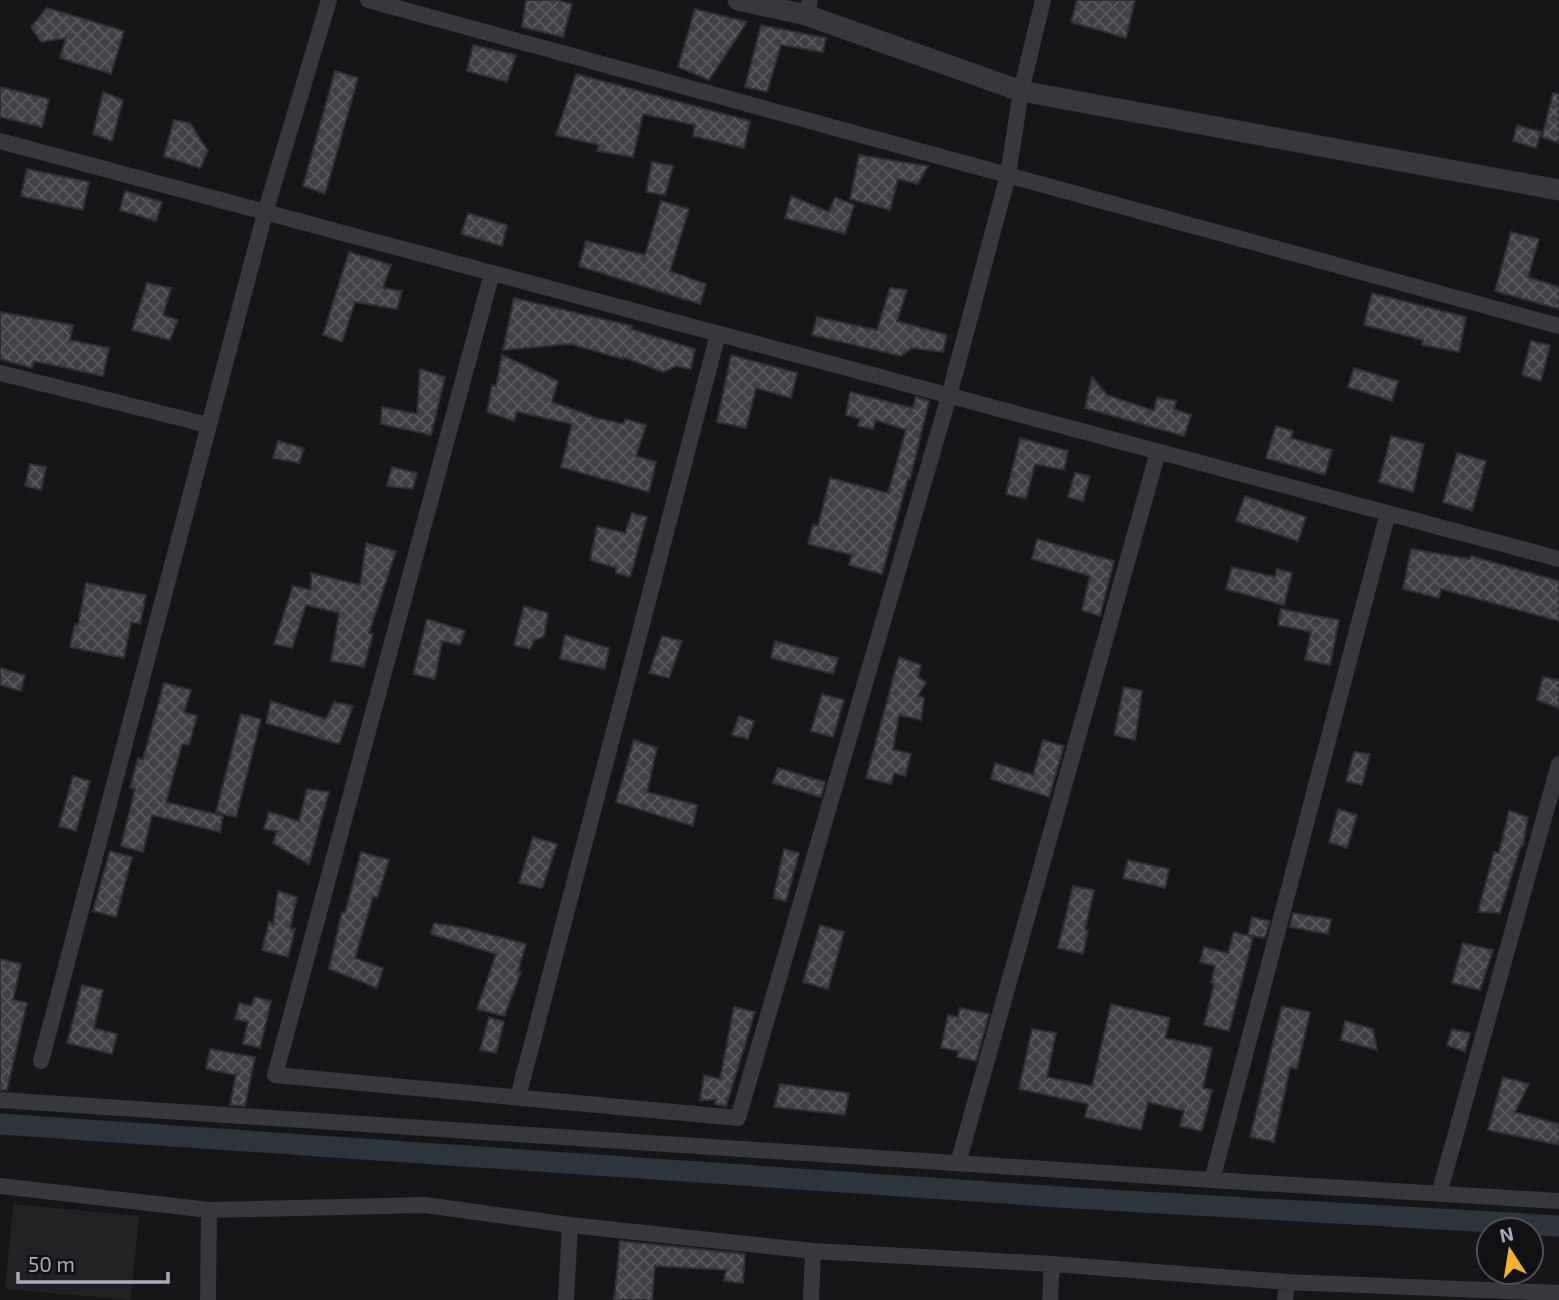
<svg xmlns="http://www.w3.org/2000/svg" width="1559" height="1300" viewBox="0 0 1559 1300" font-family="'Exo 2',sans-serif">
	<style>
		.built { fill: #222225 }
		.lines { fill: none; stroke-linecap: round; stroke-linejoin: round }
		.canal { stroke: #2c353c; stroke-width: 21 }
		.building { fill: url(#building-cross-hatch); stroke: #303034; stroke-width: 2 }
		.minor { stroke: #37383d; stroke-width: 16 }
		.tertiary { stroke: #37383d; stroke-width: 21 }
	</style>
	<defs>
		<pattern id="building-cross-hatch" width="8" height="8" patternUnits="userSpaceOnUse" patternTransform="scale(1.75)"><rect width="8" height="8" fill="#404145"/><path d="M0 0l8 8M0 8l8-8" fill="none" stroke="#595a5e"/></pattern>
	</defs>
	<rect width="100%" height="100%" fill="#161618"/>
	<path class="built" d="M13 1204 139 1216 131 1300 5 1289Z"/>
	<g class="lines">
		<path class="canal" d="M0 1124 1075 1198 1559 1226"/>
	</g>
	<path class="building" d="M526 0H557L572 4 563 37 522 27Z
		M1077 0H1135L1126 38 1071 22Z
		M47 8 124 31 111 74 60 58 66 38 41 42 31 27Z
		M695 9 747 22 709 80 678 67Z
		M761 25 826 38 823 52 781 45 767 92 745 87Z
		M473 45 516 55 507 82 467 71Z
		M335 71 358 78 325 194 303 186Z
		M576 74 750 121 744 148 693 136 695 125 643 114 633 157 597 151 599 145 556 135Z
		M0 87 49 99 42 127 0 117Z
		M103 92 123 100 112 141 93 134Z
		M1553 93 1559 94V143L1542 137Z
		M174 120 190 123 208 151 200 168 164 156Z
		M1517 125 1541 132 1536 148 1513 141Z
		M859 155 928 166 918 184 898 179 890 210 850 199Z
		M652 162 673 166 665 195 646 192Z
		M27 169 89 182 83 210 21 196Z
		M125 191 162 202 156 221 120 210Z
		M791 196 829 212 835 197 854 205 845 234 785 218Z
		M661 201 689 209 670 271 706 284 700 304 579 266 586 241 645 255Z
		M468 213 507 225 502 246 461 234Z
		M1511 232 1539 239 1528 277 1559 287V309L1495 291Z
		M349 252 391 265 383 288 402 291 397 309 355 302 342 342 323 335Z
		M147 283 171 288 163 315 178 320 170 340 132 330Z
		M890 288 907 290 897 321 947 335 943 352 912 348 901 356 812 335 817 317 877 330Z
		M1372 293 1466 317 1459 352 1422 345 1423 340 1364 325Z
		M514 298 632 326 631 329 695 349 691 369 676 366 663 372 623 357V359L570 344 503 350Z
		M0 312 73 325 70 340 109 348 103 376 34 361 32 368 0 359Z
		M1531 341 1550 345 1541 381 1522 375Z
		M502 355 558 381 552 402 597 418 624 424 625 419 646 425 636 456 656 462 649 492 561 467 572 424 517 412 514 421 487 412 492 385 496 386Z
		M731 355 797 373 791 398 756 388 746 428 717 422Z
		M1354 368 1398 381 1392 401 1348 387Z
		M420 369 445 377 431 435 381 424 382 407 417 414Z
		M1092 377 1107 395 1154 411 1157 397 1176 401 1174 409 1191 415 1184 436 1085 408Z
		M850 392 913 408 916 397 929 401 910 479 908 478 882 574 849 565 852 555 808 544 813 524 818 526 830 478 888 493 906 430 876 420 873 429 858 426 860 419 846 415Z
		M1276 426 1293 431 1291 438 1332 450 1325 475 1266 458Z
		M1391 436 1424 444 1413 492 1379 482Z
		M1020 438 1068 451 1064 470 1035 464 1026 499 1006 494Z
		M278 441 304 448 299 463 273 458Z
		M1457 453 1486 461 1472 511 1443 502Z
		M30 464 46 467 41 490 25 486Z
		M392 467 417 473 413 489 387 486Z
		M1075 473 1090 476 1083 501 1068 497Z
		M1245 496 1306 517 1298 541 1236 521Z
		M632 513 647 517 630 577 616 573V568L590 560 597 526 625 533Z
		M1037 539 1114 561 1100 616 1082 610 1090 576 1032 559Z
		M366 543 396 551 369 633 373 634 364 667 331 661 339 613 306 605 292 648 274 644 293 586 311 590V573L360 585Z
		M1411 549 1470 559 1471 556 1559 581V621L1441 589 1439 598 1403 589Z
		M1232 567 1275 577 1277 569 1292 573 1284 605 1226 589Z
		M86 583 146 595 140 624 131 622 124 658 70 647 75 624 78 625Z
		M524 606 548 613 544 637 534 640 530 649 514 645Z
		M1281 609 1339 620 1330 665 1305 660 1311 632 1278 625Z
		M427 619 465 631 460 645 442 641 435 679 413 674Z
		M565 635 609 648 605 669 560 659Z
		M662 636 682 641 669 678 649 673Z
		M775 641 838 658 833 674 771 658Z
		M899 657 921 665 918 677 926 682 918 696 924 698 921 720 899 715 893 749 911 754 905 776 894 773 891 784 866 778Z
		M0 668 25 675 21 691 0 685Z
		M1543 677 1559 680V708L1537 700Z
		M164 683 191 690 184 712 197 716 189 745 182 744 166 802 223 816 220 832 152 815 143 852 121 846 135 789 130 788 138 758 143 759Z
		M1124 687 1142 691 1135 740 1114 735Z
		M822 694 844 700 833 737 811 731Z
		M271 701 326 719 334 702 353 706 339 744 266 723Z
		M241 714 261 719 236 817 216 812Z
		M739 716 754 721 748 739 732 735Z
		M634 740 657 748 647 792 697 805 693 826 616 802Z
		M1043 740 1064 746 1049 797 991 779 995 763 1033 775Z
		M1354 752 1370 754 1362 785 1346 781Z
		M778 768 825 782 821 797 773 783Z
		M73 776 90 781 76 831 59 826Z
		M307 789 329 792 309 864 273 843 277 831 264 829 269 812 299 821Z
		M1338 809 1357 815 1347 848 1329 842Z
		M1509 811 1528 817 1523 845H1521L1500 913 1478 912 1494 852 1499 853Z
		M533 837 557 844 542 888 519 883Z
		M784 849 799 853 786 901 773 898Z
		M110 851 132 857 116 917 93 911Z
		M361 852 389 860 377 898 373 897 355 958 383 968 377 988 329 969 342 912 345 913Z
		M1128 860 1169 869 1165 888 1123 878Z
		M1073 886 1094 890 1085 930H1088L1083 954 1058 948Z
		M278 891 297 897 290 928 295 929 288 957 262 950 269 922 273 924Z
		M1293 913 1331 919 1328 934 1290 927Z
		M1252 917 1270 921 1265 938 1248 935Z
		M434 923 465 928 526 944 518 971 521 972 504 1016 477 1009 496 954 431 934Z
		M820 925 844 932 828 989 803 982Z
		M1234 932 1253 937 1229 1031 1204 1025 1214 984 1211 983 1215 966 1200 962 1204 947 1228 953Z
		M1463 943 1493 950 1480 990 1452 983Z
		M0 959 21 964 13 1000 27 1003 7 1090H0Z
		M82 985 103 990 94 1028 117 1034 112 1054 67 1043Z
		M254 997 271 1001 260 1048 243 1044 248 1022 235 1019 239 1003 252 1006Z
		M1111 1004 1170 1018 1165 1038 1212 1048 1203 1088 1212 1090 1202 1131 1180 1126 1184 1111 1148 1102 1141 1130 1085 1117 1088 1104 1019 1089 1032 1029 1056 1033 1047 1077 1092 1086Z
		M1282 1006 1310 1012 1297 1069 1290 1067 1274 1142 1250 1137Z
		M734 1007 755 1012 726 1106 715 1104 716 1100H700L704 1075 720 1079Z
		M960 1008 989 1014 976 1061 957 1057 959 1051 941 1048 948 1015 958 1017Z
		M489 1017 504 1022 496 1053 480 1050Z
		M1345 1021 1373 1029 1377 1050 1341 1040Z
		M1452 1029 1470 1033 1465 1052 1447 1045Z
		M210 1049 255 1057 245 1106 230 1105 236 1075 206 1069Z
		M1503 1077 1529 1084 1515 1112 1559 1124V1145L1488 1130Z
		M780 1084 849 1093 845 1115 774 1107Z
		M620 1241 745 1254 743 1283 724 1281 726 1270 655 1266 652 1300H614Z"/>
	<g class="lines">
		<path class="minor" d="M368 0 1559 326
			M806 15 810 0
			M0 141 1559 559
			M492 273 275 1075 738 1118 949 396 1008 175 1021 91 1043 0
			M0 373 208 425
			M41 1061 265 213 329 0
			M518 1097 718 334
			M0 1100 1212 1180 1559 1201
			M958 1163 1158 452
			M1212 1180 1388 513
			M0 1186 209 1210 425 1205 570 1225 813 1251 1052 1264 1287 1282 1559 1293
			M1439 1194 1559 764
			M208 1300 209 1210
			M566 1300 570 1225
			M811 1300 813 1251
			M1050 1300 1052 1264
			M1285 1300 1287 1282"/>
		<path class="tertiary" d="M738 0 806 15 1021 91 1559 190"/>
	</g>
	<g transform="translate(1510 1251) rotate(348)"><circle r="33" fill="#111113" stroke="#4d4f55" stroke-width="2"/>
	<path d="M0-5L12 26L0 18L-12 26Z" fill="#f2b134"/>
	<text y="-10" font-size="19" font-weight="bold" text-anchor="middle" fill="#a8adb8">N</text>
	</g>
	<path d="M18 1272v10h150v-10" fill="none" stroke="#a8adb8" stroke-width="3.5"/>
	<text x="28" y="1272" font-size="21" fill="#a8adb8" stroke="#111113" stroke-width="5" paint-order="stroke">50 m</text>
</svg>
